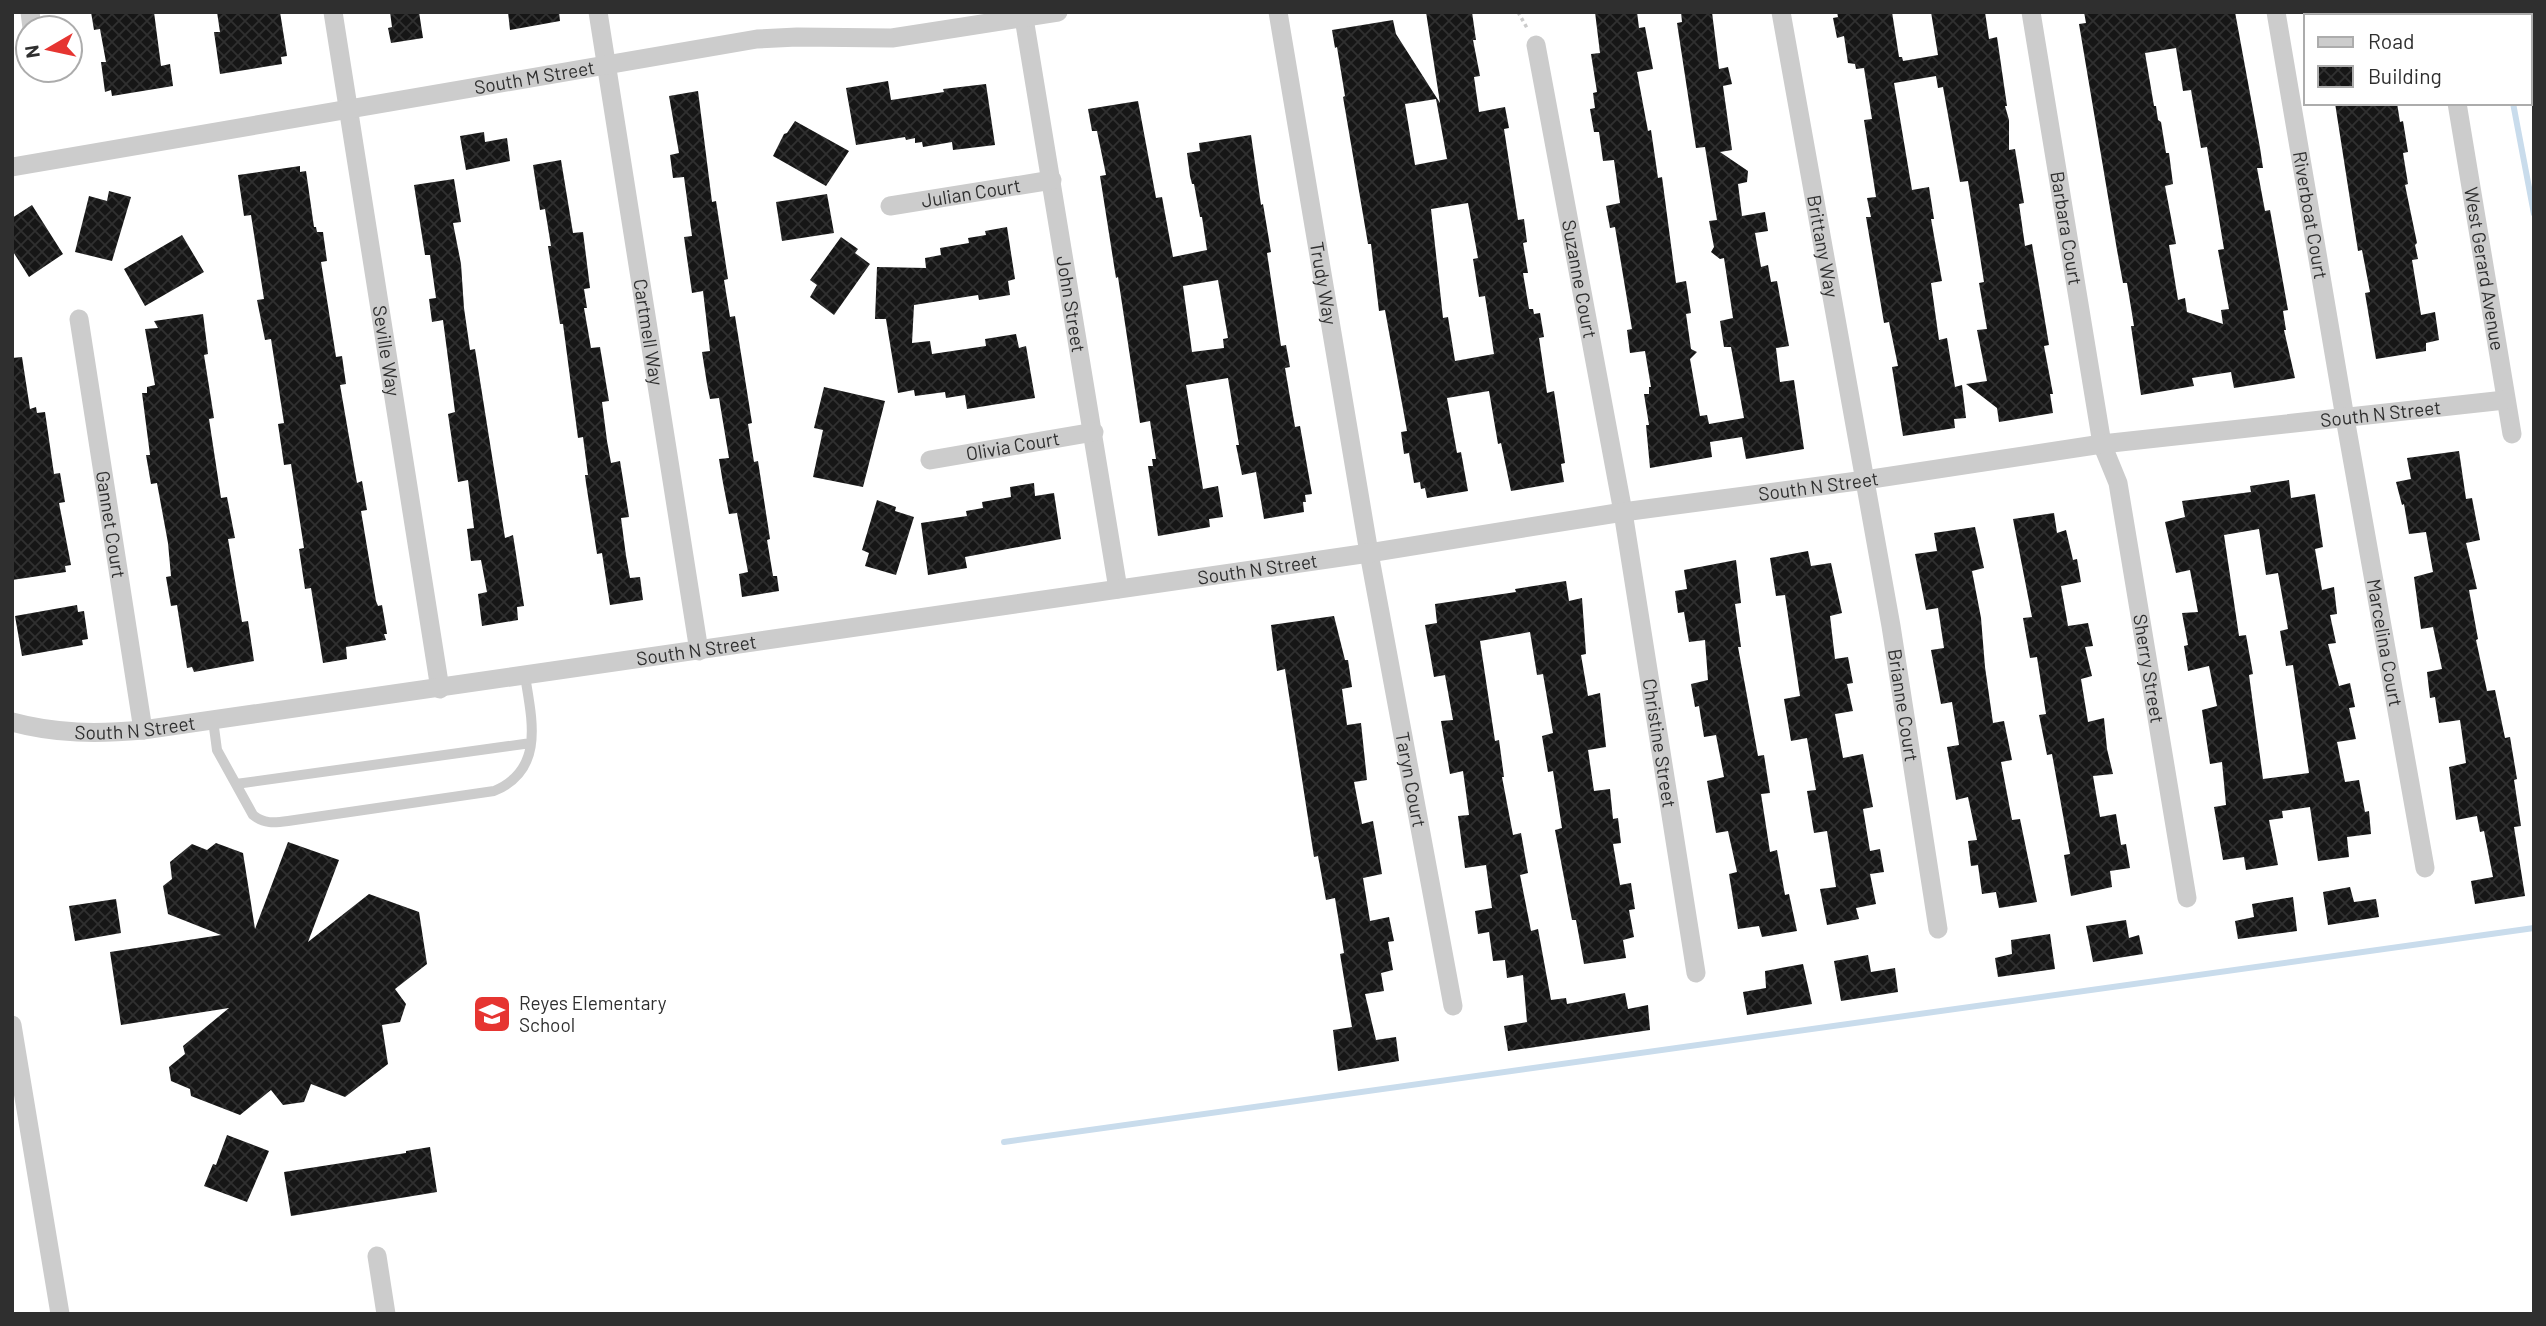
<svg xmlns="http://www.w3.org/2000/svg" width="2546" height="1326" viewBox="0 0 2546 1326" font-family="Barlow,sans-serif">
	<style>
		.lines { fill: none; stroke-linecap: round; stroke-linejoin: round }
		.stream { stroke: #c9dcec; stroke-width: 6 }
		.building { fill: url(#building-cross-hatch); fill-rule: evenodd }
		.path { stroke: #ccc; stroke-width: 3.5; stroke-dasharray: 3.5 3.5; stroke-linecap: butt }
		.service { stroke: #ccc; stroke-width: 10 }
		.minor { stroke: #ccc; stroke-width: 19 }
		.labels { text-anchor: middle; stroke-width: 7; stroke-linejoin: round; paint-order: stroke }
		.street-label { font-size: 19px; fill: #2f2f2f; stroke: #fff }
		.poi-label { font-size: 19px; fill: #2f2f2f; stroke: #fff; text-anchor: start }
	</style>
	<defs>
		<pattern id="building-cross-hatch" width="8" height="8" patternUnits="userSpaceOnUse" patternTransform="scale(1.75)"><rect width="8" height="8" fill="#161616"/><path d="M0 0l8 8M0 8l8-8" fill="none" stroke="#303030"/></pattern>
	</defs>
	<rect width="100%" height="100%" fill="#fff"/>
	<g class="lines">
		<path class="stream" d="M2497 12V16
			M2513 103 2534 214
			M1004 1142 2534 928"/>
	</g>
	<path class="building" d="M91 12H154L161 66 170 64 173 86 112 96 111 90 105 92 101 62H106L100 29 94 30Z
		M217 12H280L287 56 281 57 282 64 220 74 214 32H220Z
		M390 12H419L423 38 391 43 388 28 392 27Z
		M508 12H559L560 21 510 30Z
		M1426 12H1472L1476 40H1473L1480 76 1474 77 1479 112 1505 107 1509 128 1504 129 1518 220 1524 219 1527 242 1523 243 1528 273H1523L1529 309H1533L1534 314 1540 313 1544 337 1539 338 1547 393 1554 391 1565 463 1561 464 1564 482 1511 491 1501 443 1498 444 1489 391 1447 398 1457 453 1461 452 1468 491 1427 498 1425 488 1421 489 1420 482 1414 483 1409 453 1404 454 1401 432 1407 431 1385 310 1379 311 1371 244H1368L1343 97 1345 96 1337 47 1335 48 1332 30 1393 20 1396 34 1440 103ZM1436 99 1447 159 1415 165 1405 104ZM1468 203 1478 258 1473 259 1479 297 1485 296 1494 354 1455 361 1448 317 1443 318 1431 209Z
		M1595 12H1637L1639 28 1645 27 1653 69 1637 72 1648 131 1651 130 1658 178 1662 177 1676 283 1686 281 1691 313 1686 314 1691 349 1697 352 1690 359 1700 416 1707 415 1709 424 1744 418 1731 347H1724L1720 321 1733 318 1724 258 1720 259 1711 252 1714 247 1709 221 1717 220 1705 147 1696 148 1677 23 1682 22 1681 12H1712L1719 69 1728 67 1732 84 1723 86 1732 150 1720 152 1748 171 1747 182 1738 184 1742 216 1765 212 1768 231 1755 233 1761 267 1768 265 1771 282 1777 281 1789 346 1776 348 1780 382 1794 380 1804 449 1746 459 1742 437 1710 442 1712 457 1650 468 1646 425H1649L1644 394H1649V387H1651L1645 351 1630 353 1627 330 1632 329 1615 227 1610 228 1606 206 1620 203 1614 160 1603 161 1599 132H1594L1590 109 1595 108 1593 93 1597 92 1591 54 1600 53Z
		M1837 12H1892L1899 57H1902L1903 61 1938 55 1931 12H1985L1989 39 1997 37 2007 106H2005L2009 120V150L2015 149 2024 203 2019 204 2025 246 2032 244 2049 345 2044 346 2053 394H2050L2053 413 1999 422 1997 408 1966 384 1987 381 1977 330 1987 329 1979 283 1984 282 1968 181 1960 182 1943 87 1938 88 1936 76 1894 83 1912 190 1929 187 1934 219H1931L1942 281 1931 283 1939 340 1947 338 1955 387 1962 385 1966 418 1954 419 1955 428 1903 436 1892 367 1898 366 1889 322 1884 323 1866 217H1871L1867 198 1876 197 1864 120 1872 119 1864 68 1856 69 1855 64 1848 63 1844 36 1837 38 1833 18 1838 17Z
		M2084 12H2235L2260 148 2263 168H2257L2265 211 2270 210 2288 310 2283 311 2286 330H2284L2295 378 2234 388 2231 372 2192 378 2194 386 2141 395 2131 326H2134L2127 283H2123L2117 250 2079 24 2086 23ZM2176 48 2183 91 2191 90 2201 148 2207 147 2224 249 2218 250 2229 309 2221 310 2223 324 2187 312 2185 298 2178 300 2169 245 2176 244 2165 186 2173 184 2169 153H2166L2161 122 2158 120 2156 106H2154L2145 53Z
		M888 81 891 100 944 92 943 89 986 84 995 145 953 150 952 142 923 147 922 142 915 143V138L906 140 905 137 856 145 846 88Z
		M698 91 712 202 716 201 728 279 724 280 730 317 735 316 752 423 748 424 754 462 758 461 770 539 767 540 773 576H777L779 591 742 597 739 574 748 572 737 513 729 514 723 483 719 459 729 458 719 398 710 399 707 384 702 352 710 351 703 291 692 293 684 237 692 236 684 177 673 178 670 155 679 153 669 96Z
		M1138 101 1156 198 1162 197 1173 257 1207 250 1202 217H1200L1194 184H1192L1190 176 1187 153 1200 151 1199 143 1251 135 1261 205 1263 204 1271 252 1267 253 1281 346 1286 345 1290 367 1285 368 1295 427 1300 426 1312 494 1305 495 1306 502H1303L1304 512 1264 519 1256 472 1242 475 1236 445H1239L1228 378 1186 385 1203 489 1218 486 1223 517 1209 519 1210 527 1158 536 1148 466H1153L1152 459H1156L1150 421 1140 423 1118 277 1116 278 1100 176 1106 175 1097 131H1092L1088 109ZM1218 280 1228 338 1223 339 1224 348 1192 352 1183 286Z
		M2335 103H2397L2400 122 2403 121 2408 152 2403 153 2408 184 2405 185 2417 243 2415 245 2418 259 2412 260 2421 315 2435 312 2439 340 2426 343V351L2376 359 2365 293 2370 292 2362 250 2358 251Z
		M795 121 849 151 826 186 773 156 784 134 787 133Z
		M484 132 485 142 507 138 510 161 466 170 460 136Z
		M561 160 573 233 583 232 590 288 584 289 587 308H584L591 348 600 347 609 401 602 402 607 441 611 463 620 461 629 517 621 518 626 556 630 578 640 577 643 600 610 605 602 553 597 554 586 483 585 475H588L583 437 578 438 563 324H560L548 246H551L545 209 540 210 533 165Z
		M300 166V172L306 171 314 227H316L317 232H323L327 261 321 262 336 357 342 356 346 384 340 385 357 483 362 481 367 510 361 511 376 601 378 606 382 605 387 634H384L386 640 346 647 347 659 323 663 311 588 305 589 299 549 304 548 291 464 284 465 278 424 284 423 271 339 265 340 257 300 264 299 251 215 244 216 238 175Z
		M454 179 461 222 453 223 461 264 464 308 470 350 475 349 505 538 513 535 524 606 517 607 518 620 482 626 478 594 487 592 481 560 471 561 467 529 474 528 468 480 458 482 448 414 455 412 443 320 432 322 429 299 436 298 430 255H425L414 185Z
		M109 191 131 197 112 261 75 252 89 196 107 201Z
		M827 194 834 233 782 241 776 202Z
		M32 205 63 254 29 277 12 250V218Z
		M1007 227 1015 279 1008 281 1010 295 979 300 978 295 914 305 912 343 930 341 932 354 986 346 985 339 1016 334 1019 348 1026 346 1035 398 967 409 965 395 946 398 945 392 915 396 914 390 898 393 886 319H875L877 267 926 268 925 258 941 255 940 248 969 243 968 238 986 235 985 231Z
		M182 235 204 272 145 306 124 269Z
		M841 237 858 249 855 253 870 264 834 315 810 297 817 285 810 280Z
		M203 314 208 354 204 355 214 418 209 419 221 498 227 497 235 538 228 539 242 622 248 621 254 661 194 672 192 667 187 668 177 605 171 606 166 577 171 576 168 543 157 483 151 484 146 455H150L142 393H147V387L155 385 145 329 158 328 154 321Z
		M22 357 30 409 36 407 37 413 45 412 54 474 60 473 65 502 59 503 71 565 65 566 66 572 12 580V358Z
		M824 387 885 401 863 487 813 477 823 430 814 428Z
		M2459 451 2466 499 2472 498 2480 540 2466 543 2477 589 2469 590 2478 639 2476 640 2487 691 2495 690 2505 738 2510 737 2517 779 2514 780 2521 826 2514 827 2525 896 2475 904 2471 881 2493 877 2484 831 2480 832 2477 816 2456 820 2449 767 2466 763 2460 720 2439 723 2435 697 2430 698 2427 672 2442 669 2433 627 2421 629 2414 577 2433 572 2426 532 2409 534 2404 504 2402 505 2396 482 2411 479 2407 458Z
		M2289 480 2291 498 2315 494 2323 547 2315 549 2322 590 2334 587 2337 614 2330 615 2336 643 2328 644 2339 686 2350 683 2355 707 2349 708 2356 739 2337 742 2345 782 2359 780 2365 812 2369 811 2371 834 2347 837 2349 857 2318 861 2310 807 2282 811 2283 818 2269 820 2278 865 2246 870 2244 857 2223 860 2214 807 2226 805 2222 762 2210 764 2202 710 2217 706 2209 666 2188 671 2184 646 2188 645 2182 613 2198 612 2190 570 2176 573 2165 522 2185 517 2182 501 2251 492 2250 486ZM2259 529 2266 575 2278 573 2288 629 2280 631 2286 666 2293 665 2309 773 2263 779 2249 675 2253 674 2246 635 2239 636 2224 535Z
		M1034 483 1035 496 1054 493 1061 539 965 557 967 568 928 575 921 523 967 516 966 511 983 508 982 502 1011 497 1010 487Z
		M877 500 896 507 895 511 914 517 896 575 865 566 869 553 862 550Z
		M2054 513 2057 533 2066 530 2073 560 2077 559 2081 582 2061 586 2068 626 2088 623 2093 646 2085 647 2092 676 2081 679 2088 722 2104 718 2107 749 2113 774 2093 776 2100 817 2116 814 2121 845 2126 844 2130 868 2110 871 2112 887 2071 896 2064 855 2070 854 2052 754 2047 755 2039 715 2046 714 2037 657 2030 658 2023 618 2032 617 2013 519Z
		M1975 527 1984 568 1972 571 1981 618 1985 667 1993 723 2004 721 2012 760 2001 762 2012 820 2020 819 2037 902 1999 908 1996 892 1982 894 1978 865 1971 866 1968 841 1977 840 1968 797 1956 800 1947 747 1959 745 1952 702 1941 704 1931 650 1944 648 1938 608 1926 610 1915 554 1937 551 1934 533Z
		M1808 551 1811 566 1831 563 1842 613 1830 616 1835 659 1848 657 1853 683 1847 684 1853 711 1835 714 1843 758 1863 754 1873 807 1863 809 1870 851 1880 849 1884 872 1870 874 1876 904 1856 908 1859 919 1827 925 1820 889 1836 887 1827 831 1814 833 1807 791 1816 790 1807 738 1791 741 1784 699 1800 696 1785 595 1776 596 1770 558Z
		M1736 560 1741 603 1735 604 1741 647H1738L1758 756 1764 755 1770 793 1761 794 1770 852 1777 850 1785 895 1789 894 1797 931 1762 937 1759 926 1738 929 1729 874 1737 872 1728 831 1716 833 1707 781 1724 777 1716 735 1704 737 1699 706 1695 707 1691 684 1708 680 1705 640 1689 642 1684 612 1678 613 1675 591 1687 589 1684 570Z
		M1566 581 1569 601 1582 598 1586 654 1581 655 1588 696 1600 693 1606 747 1588 750 1594 791 1610 789 1613 819 1618 818 1621 843 1613 844 1620 885 1631 883 1635 909 1629 910 1634 937 1623 940 1626 958 1584 964 1576 920H1572L1555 830 1562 828 1553 771 1548 772 1542 736 1553 733 1543 674 1537 675 1530 632 1480 641 1495 741 1499 740 1504 777H1502L1513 835 1521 833 1528 873 1520 875 1531 931 1538 929 1551 1000 1566 998 1567 1004 1625 993 1628 1009 1648 1005 1650 1030 1508 1051 1504 1026 1527 1022 1523 975 1507 978 1505 960 1493 961 1489 932 1478 934 1475 911 1492 908 1486 865 1465 868 1458 816 1469 815 1463 771 1450 774 1441 721 1453 720 1445 675 1434 677 1425 625 1437 623 1435 604 1516 592 1515 589Z
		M77 605 78 612 84 611 88 639 82 640 83 645 22 656 15 616Z
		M1334 616 1345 660H1348L1352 687 1342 689 1347 725 1361 723 1367 780 1354 782 1362 824 1373 821 1382 874 1363 878 1370 921 1389 917 1394 941 1388 942 1393 970 1381 973 1384 991 1365 994 1376 1040 1396 1037 1399 1061 1338 1071 1333 1030 1352 1027 1340 954 1344 953 1335 898 1326 900 1318 856 1314 857 1285 669 1277 671 1271 625Z
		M288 842 339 860 308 942 369 894 419 912 427 964 395 989 406 1004 400 1022 382 1025 388 1064 345 1097 311 1084 304 1102 283 1105 271 1090 240 1115 191 1096 190 1089 171 1081 169 1067 185 1054 183 1046 229 1008 121 1025 110 952 221 935 168 914 163 886 172 879 170 862 192 844 207 850 216 843 243 853 255 929Z
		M2350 887 2354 902 2376 899 2379 917 2328 925 2323 892Z
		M2293 897 2297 931 2238 939 2235 921 2254 917 2252 904Z
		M116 899 121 933 75 941 69 906Z
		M2126 920 2129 938 2139 935 2143 954 2093 962 2086 926Z
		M2050 934 2055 969 1998 977 1995 958 2012 954 2011 940Z
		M1868 955 1871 972 1895 968 1898 992 1841 1001 1834 961Z
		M1803 964 1812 1004 1747 1015 1743 992 1766 988 1765 971Z
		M227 1135 269 1151 247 1202 204 1186 213 1164 216 1165Z
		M430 1147 437 1192 291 1216 284 1172 406 1153V1151Z"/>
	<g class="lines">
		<path class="path" d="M1518 12 1527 28"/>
		<path class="service" d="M213 720 217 750 253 815C264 824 274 823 288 821L494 791C545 770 532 720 525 676
			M236 784 531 743"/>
		<g class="minor">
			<path d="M30 12 32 28"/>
			<path id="s1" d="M333 12 440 689"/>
			<path id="s2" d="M598 12 699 651"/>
			<path id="s3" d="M1023 12 1118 589"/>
			<path id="s4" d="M1278 12 1369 553 1453 1006"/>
			<path id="s5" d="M1781 12 1891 626 1938 929"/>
			<path id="s6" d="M2031 12 2102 444 2118 483 2187 898"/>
			<path id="s7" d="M2276 12 2345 418 2425 868"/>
			<path d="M2443 12V16"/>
			<path id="s8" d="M1536 45 1623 512 1696 973"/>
			<path id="s9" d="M2457 103 2512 434"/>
			<path id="s10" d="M12 167 757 39 797 37 892 38 1058 12"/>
			<path id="s11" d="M890 206 1052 180"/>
			<path id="s12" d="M79 319 143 730"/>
			<path id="s13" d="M930 460 1094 432"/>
			<path id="s14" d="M12 722C56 734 98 734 143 730L1369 553 1623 512 1865 480 2102 444 2505 400"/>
			<path d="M12 1025 60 1314"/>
			<path d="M377 1256 386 1314"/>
		</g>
	</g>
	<defs>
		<symbol id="school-square" viewBox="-11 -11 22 22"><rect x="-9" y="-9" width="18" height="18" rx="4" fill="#e63531" stroke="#fff"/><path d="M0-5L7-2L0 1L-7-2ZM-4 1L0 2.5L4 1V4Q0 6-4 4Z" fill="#fff"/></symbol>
	</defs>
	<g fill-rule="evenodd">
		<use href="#school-square" x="470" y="992" width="44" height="44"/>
	</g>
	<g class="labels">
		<g class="street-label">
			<text dy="7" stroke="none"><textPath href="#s10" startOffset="530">South M Street</textPath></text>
			<text dy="7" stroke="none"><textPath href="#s11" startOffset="82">Julian Court</textPath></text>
			<text dy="7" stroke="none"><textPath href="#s7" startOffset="206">Riverboat Court</textPath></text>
			<text dy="7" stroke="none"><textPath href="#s6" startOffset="219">Barbara Court</textPath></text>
			<text dy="7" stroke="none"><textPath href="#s5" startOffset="238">Brittany Way</textPath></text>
			<text dy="7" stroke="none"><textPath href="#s9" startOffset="168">West Gerard Avenue</textPath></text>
			<text dy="7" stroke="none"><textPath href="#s8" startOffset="238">Suzanne Court</textPath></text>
			<text dy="7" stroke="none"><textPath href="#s4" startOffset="275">Trudy Way</textPath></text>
			<text dy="7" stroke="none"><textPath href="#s3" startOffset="296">John Street</textPath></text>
			<text dy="7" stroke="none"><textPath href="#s2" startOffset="324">Cartmell Way</textPath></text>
			<text dy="7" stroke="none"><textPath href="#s1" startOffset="343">Seville Way</textPath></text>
			<text dy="7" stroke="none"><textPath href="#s14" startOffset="2392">South N Street</textPath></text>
			<text dy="7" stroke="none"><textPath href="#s13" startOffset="84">Olivia Court</textPath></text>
			<text dy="7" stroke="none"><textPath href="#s14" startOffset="1825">South N Street</textPath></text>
			<text dy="7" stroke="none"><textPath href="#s12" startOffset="208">Gannet Court</textPath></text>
			<text dy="7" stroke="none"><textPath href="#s14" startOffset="1258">South N Street</textPath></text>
			<text dy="7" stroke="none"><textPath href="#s7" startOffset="640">Marcelina Court</textPath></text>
			<text dy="7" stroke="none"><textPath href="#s14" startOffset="691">South N Street</textPath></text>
			<text dy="7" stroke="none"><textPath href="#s6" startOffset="668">Sherry Street</textPath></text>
			<text dy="7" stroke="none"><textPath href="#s5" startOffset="704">Brianne Court</textPath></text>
			<text dy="7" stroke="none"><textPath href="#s14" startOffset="124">South N Street</textPath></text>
			<text dy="7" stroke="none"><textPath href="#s8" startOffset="709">Christine Street</textPath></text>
			<text dy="7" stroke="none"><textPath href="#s4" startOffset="779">Taryn Court</textPath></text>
		</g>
		<g class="poi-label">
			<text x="519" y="1010">Reyes Elementary<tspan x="519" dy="22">School</tspan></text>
		</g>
	</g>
	<rect width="2546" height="1326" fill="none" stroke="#2f2f2f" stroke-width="28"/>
	<rect x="2304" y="14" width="228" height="91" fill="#ffffff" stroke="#acacac" stroke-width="2"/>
	<rect x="2318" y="37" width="35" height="10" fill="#cccccc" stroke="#acacac" stroke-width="2"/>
	<text x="2368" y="49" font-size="21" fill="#2f2f2f">Road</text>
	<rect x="2318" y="66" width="35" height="21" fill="url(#building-cross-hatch)" stroke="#acacac" stroke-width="2"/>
	<text x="2368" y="84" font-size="21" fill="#2f2f2f">Building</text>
	<g transform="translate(49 49) rotate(261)"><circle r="33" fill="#ffffff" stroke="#acacac" stroke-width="2"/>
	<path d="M0-5L12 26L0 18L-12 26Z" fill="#e63531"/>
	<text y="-10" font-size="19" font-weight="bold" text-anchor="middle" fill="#2f2f2f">N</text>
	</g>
</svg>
